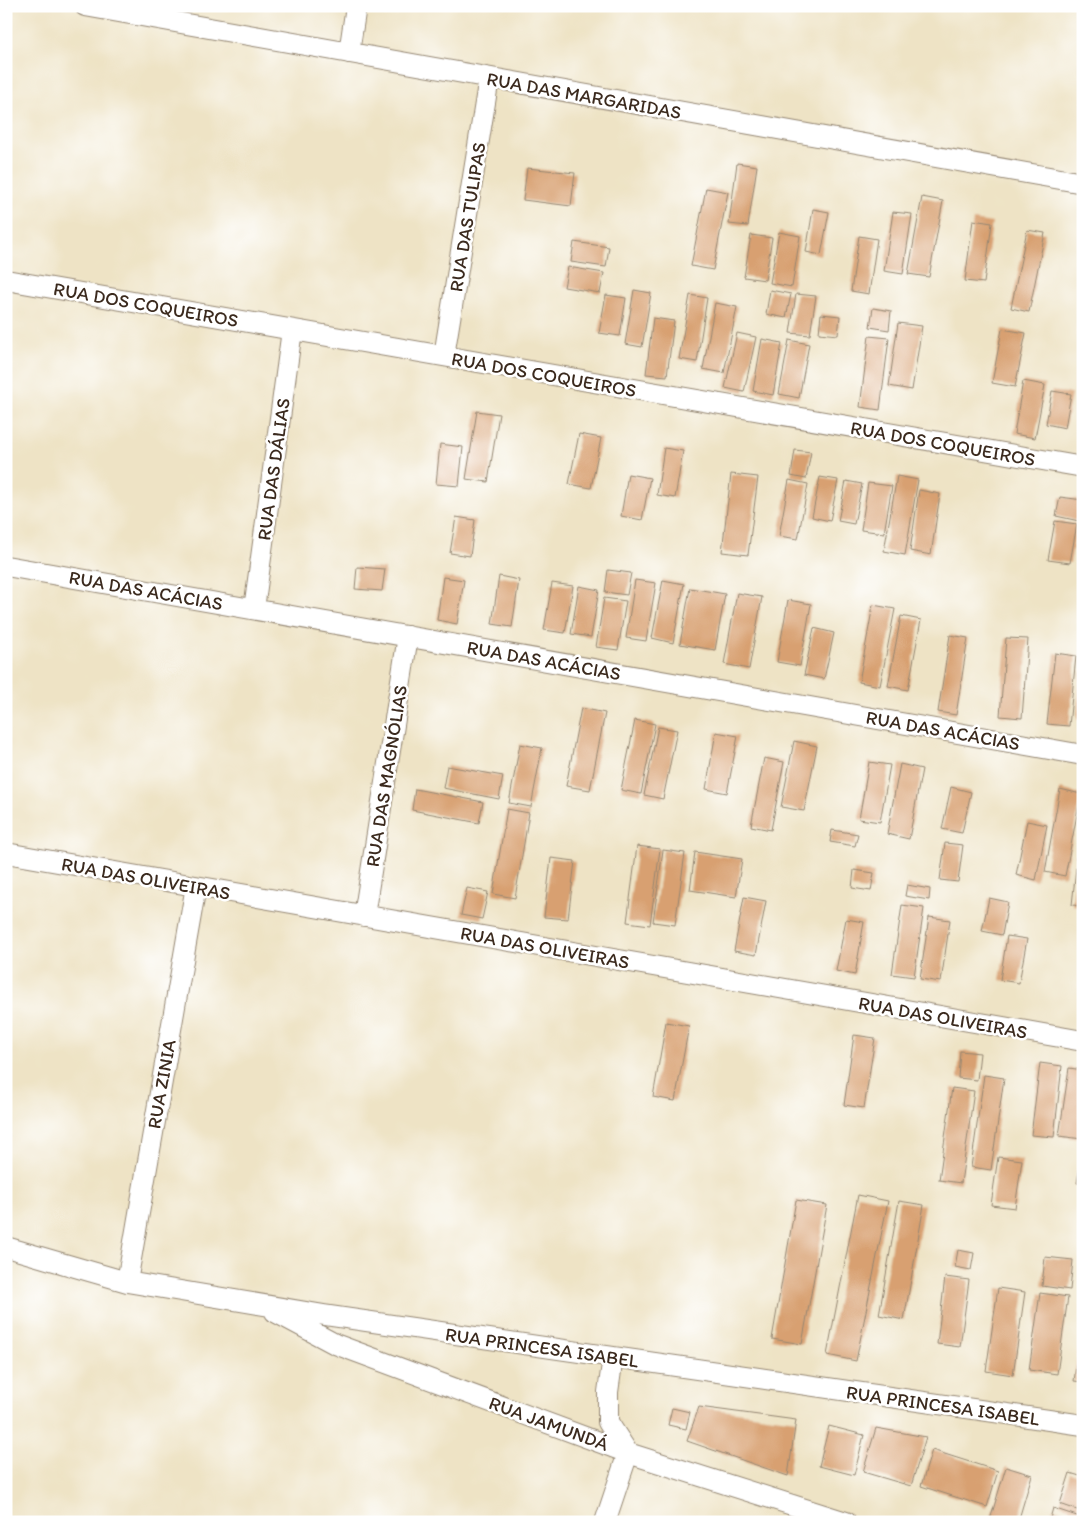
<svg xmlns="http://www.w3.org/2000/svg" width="1089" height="1528" viewBox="0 0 1089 1528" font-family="Itim,sans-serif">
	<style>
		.building { fill: #d8a071 }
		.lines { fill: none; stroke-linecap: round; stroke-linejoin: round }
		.minor-casing { stroke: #948672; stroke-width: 22 }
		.minor { stroke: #fff; stroke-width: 20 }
		.labels { text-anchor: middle; stroke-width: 5; stroke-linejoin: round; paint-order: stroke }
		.street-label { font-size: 19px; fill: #3b2a1e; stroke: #fff }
	</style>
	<rect width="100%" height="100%" fill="#fff"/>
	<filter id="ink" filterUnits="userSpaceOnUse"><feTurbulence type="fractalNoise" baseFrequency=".02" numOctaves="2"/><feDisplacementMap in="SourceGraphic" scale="10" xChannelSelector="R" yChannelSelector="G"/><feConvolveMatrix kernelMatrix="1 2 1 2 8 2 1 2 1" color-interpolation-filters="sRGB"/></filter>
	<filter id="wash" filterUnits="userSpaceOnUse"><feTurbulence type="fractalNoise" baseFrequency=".0096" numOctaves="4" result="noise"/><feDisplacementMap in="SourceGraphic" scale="20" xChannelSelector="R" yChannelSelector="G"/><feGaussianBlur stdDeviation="1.12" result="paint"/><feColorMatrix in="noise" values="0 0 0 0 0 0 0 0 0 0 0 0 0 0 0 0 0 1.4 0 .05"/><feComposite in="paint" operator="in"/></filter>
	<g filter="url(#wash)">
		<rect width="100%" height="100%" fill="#eee3c5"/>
		<g id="blocks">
			<path class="building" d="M737 163 757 166 748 226 729 224Z
				M527 168 575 173 571 206 523 200Z
				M706 188 728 192 713 270 691 266Z
				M922 197 943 201 929 277 908 274Z
				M813 209 829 212 821 255 806 252Z
				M893 212 912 214 903 274 884 271Z
				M973 220 992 223 984 283 965 281Z
				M1027 230 1045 233 1029 312 1011 308Z
				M779 232 800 236 792 287 770 283Z
				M751 235 772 238 765 280 744 277Z
				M859 236 877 239 869 294 851 291Z
				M574 242 609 247 606 267 571 262Z
				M568 267 604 273 600 293 564 287Z
				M634 290 651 293 642 347 625 344Z
				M770 290 791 294 786 318 766 314Z
				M796 294 816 296 810 335 790 333Z
				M606 295 626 298 620 336 599 333Z
				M690 295 707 298 697 362 679 359Z
				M715 303 737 307 724 373 703 369Z
				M873 308 891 311 889 330 870 327Z
				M821 314 840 316 838 335 819 333Z
				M653 318 674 321 667 376 646 374Z
				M898 323 922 326 912 390 889 386Z
				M1002 329 1026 333 1015 387 992 383Z
				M737 333 756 337 744 392 725 388Z
				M869 336 889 338 880 410 860 407Z
				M762 339 782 343 773 395 753 391Z
				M789 340 809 344 799 398 779 394Z
				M1023 381 1045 385 1035 438 1014 434Z
				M1052 391 1071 394 1065 428 1046 424Z
				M477 411 499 414 488 482 466 479Z
				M579 434 601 438 591 488 569 484Z
				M440 444 463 447 459 486 436 484Z
				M664 448 683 451 675 498 657 495Z
				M795 450 811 452 806 479 791 476Z
				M628 474 650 478 642 520 621 516Z
				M731 474 758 477 748 555 722 552Z
				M897 476 918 480 905 555 884 551Z
				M820 477 838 480 830 521 812 517Z
				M789 480 808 484 798 539 779 536Z
				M846 481 862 484 854 524 838 521Z
				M868 483 892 486 884 533 861 530Z
				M919 490 940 494 931 555 910 551Z
				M1060 497 1083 500 1079 521 1056 516Z
				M456 517 475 520 470 556 450 553Z
				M1055 521 1077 524 1070 563 1048 560Z
				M357 567 385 569 382 591 355 589Z
				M608 570 631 573 627 595 605 592Z
				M499 576 519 580 512 627 492 624Z
				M443 577 464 580 457 624 437 620Z
				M635 580 656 583 646 641 626 638Z
				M663 580 684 584 673 643 652 638Z
				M552 583 573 586 565 633 544 630Z
				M579 586 599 590 591 637 571 634Z
				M690 588 725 594 715 650 680 644Z
				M737 593 762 597 749 669 724 664Z
				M604 598 626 601 618 650 596 647Z
				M788 600 811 604 800 666 777 662Z
				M873 605 895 609 880 686 859 682Z
				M901 616 921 620 908 690 888 686Z
				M814 628 834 633 824 679 804 675Z
				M950 635 968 638 956 715 938 712Z
				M1006 638 1028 639 1022 718 1000 716Z
				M1055 653 1076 656 1069 726 1047 724Z
				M1081 671H1083V720L1077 719Z
				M581 708 605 713 590 790 566 786Z
				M635 720 655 724 641 794 621 790Z
				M658 727 677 730 663 799 644 795Z
				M716 732 738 736 727 793 706 789Z
				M794 741 817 746 804 811 781 807Z
				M520 744 542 748 531 807 509 803Z
				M764 758 784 762 771 830 751 826Z
				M869 762 890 765 880 822 859 819Z
				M900 764 922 769 909 839 887 834Z
				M447 766 503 776 499 799 443 788Z
				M951 787 971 792 962 833 942 829Z
				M415 789 483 802 479 823 412 810Z
				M1060 789 1081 794 1065 876 1045 872Z
				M507 809 529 813 515 898 493 894Z
				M1082 820H1083V860L1076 859Z
				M1027 821 1047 825 1036 880 1016 875Z
				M832 830 858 834 855 846 830 842Z
				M945 843 963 845 958 882 940 880Z
				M637 846 660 849 650 925 627 922Z
				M663 850 685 853 675 925 653 922Z
				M695 852 742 859 736 897 690 890Z
				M551 858 575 861 568 919 544 917Z
				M1076 868 1083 869V906L1072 905Z
				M854 870 874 873 871 891 852 888Z
				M907 885 930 889 929 900 905 896Z
				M467 888 488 892 482 919 461 915Z
				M744 897 766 901 756 955 734 951Z
				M989 898 1008 902 1002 935 982 931Z
				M902 905 924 908 914 977 892 974Z
				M929 917 950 920 941 982 920 979Z
				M846 919 864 922 855 975 836 971Z
				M1007 936 1027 939 1019 983 1000 980Z
				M666 1022 689 1026 675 1101 653 1097Z
				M854 1035 875 1038 864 1108 844 1105Z
				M960 1051 980 1053 977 1080 958 1078Z
				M1040 1063 1062 1066 1054 1137 1031 1135Z
				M1069 1068 1083 1070 1082 1139 1059 1136Z
				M984 1075 1004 1078 991 1170 971 1167Z
				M952 1088 974 1091 961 1183 939 1180Z
				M1082 1154H1083V1184L1077 1183Z
				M998 1157 1022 1160 1015 1208 991 1205Z
				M858 1195 888 1201 856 1361 827 1355Z
				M796 1200 827 1205 802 1344 772 1339Z
				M899 1201 924 1205 904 1320 879 1315Z
				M958 1250 974 1253 971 1270 955 1267Z
				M1045 1257 1073 1260 1070 1290 1042 1286Z
				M945 1277 969 1280 960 1347 937 1344Z
				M998 1288 1025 1292 1013 1375 986 1371Z
				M1040 1293 1068 1297 1057 1374 1029 1370Z
				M1082 1323H1083V1382L1074 1381Z
				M699 1407 796 1420 788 1476 687 1441Z
				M672 1408 690 1412 686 1429 668 1425Z
				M829 1426 864 1435 854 1475 819 1466Z
				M876 1428 926 1437 911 1486 863 1472Z
				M932 1450 998 1471 987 1507 921 1486Z
				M1006 1467 1032 1475 1018 1522H998L990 1520Z
				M1070 1473 1083 1477V1512L1060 1504Z
				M1053 1508 1083 1518V1522H1049Z"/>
		</g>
	</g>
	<g filter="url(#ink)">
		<use href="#blocks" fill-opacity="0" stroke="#948672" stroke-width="1"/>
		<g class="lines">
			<defs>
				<path id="minor" d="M85 6 1083 183
					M349 53 356 6
					M6 280 1083 467
					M444 356 489 78
					M6 566 1083 755
					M254 609 292 330
					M6 853 1083 1041
					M364 916 408 636
					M6 1247 127 1282 324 1315 1083 1425
					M127 1282 196 886
					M275 1312 335 1344 628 1453 846 1522
					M605 1522 628 1453 608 1422V1392L613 1357"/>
			</defs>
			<use href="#minor" class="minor-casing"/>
			<use href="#minor" class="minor"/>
		</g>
	</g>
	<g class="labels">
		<g class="street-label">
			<text transform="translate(584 95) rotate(10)" y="7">RUA DAS MARGARIDAS</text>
			<text transform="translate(467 217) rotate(-81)" y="7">RUA DAS TULIPAS</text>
			<text transform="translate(146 304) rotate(10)" y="7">RUA DOS COQUEIROS</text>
			<text transform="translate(544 374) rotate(10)" y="7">RUA DOS COQUEIROS</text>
			<text transform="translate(943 443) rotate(10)" y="7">RUA DOS COQUEIROS</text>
			<text transform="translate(273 469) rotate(-82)" y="7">RUA DAS DÁLIAS</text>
			<text transform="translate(146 590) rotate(10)" y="7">RUA DAS ACÁCIAS</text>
			<text transform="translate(544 660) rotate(10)" y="7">RUA DAS ACÁCIAS</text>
			<text transform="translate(943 730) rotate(10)" y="7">RUA DAS ACÁCIAS</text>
			<text transform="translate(386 776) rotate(-81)" y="7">RUA DAS MAGNÓLIAS</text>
			<text transform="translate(146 878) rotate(10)" y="7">RUA DAS OLIVEIRAS</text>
			<text transform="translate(545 947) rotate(10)" y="7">RUA DAS OLIVEIRAS</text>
			<text transform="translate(943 1017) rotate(10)" y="7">RUA DAS OLIVEIRAS</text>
			<text transform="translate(161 1084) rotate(-80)" y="7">RUA ZINIA</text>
			<text transform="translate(542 1347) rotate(8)" y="7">RUA PRINCESA ISABEL</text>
			<text transform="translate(943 1405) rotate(8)" y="7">RUA PRINCESA ISABEL</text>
			<text transform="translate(549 1423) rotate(20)" y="7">RUA JAMUNDÁ</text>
		</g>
	</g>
	<rect width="1089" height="1528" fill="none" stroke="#fff" stroke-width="25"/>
</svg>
